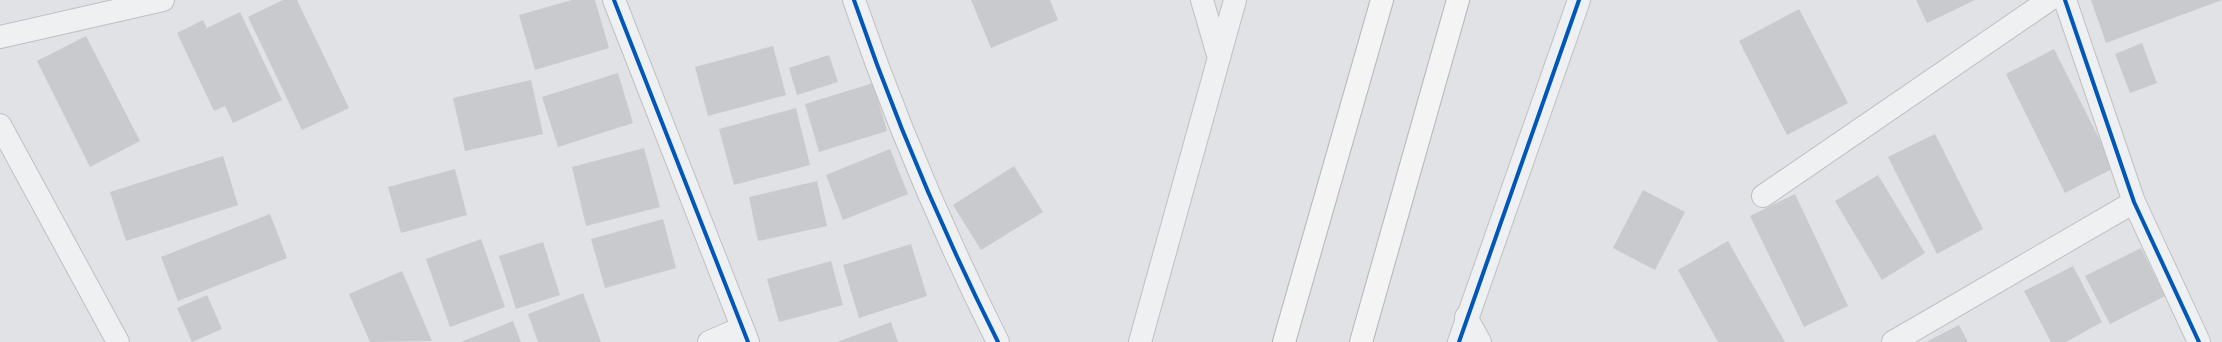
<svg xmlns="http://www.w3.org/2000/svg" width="2222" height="342" viewBox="0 0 2222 342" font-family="Arial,sans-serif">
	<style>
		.building { fill: #c8cacd }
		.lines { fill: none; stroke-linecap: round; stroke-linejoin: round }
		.street-casing { stroke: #bec0c3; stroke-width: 24 }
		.highway-casing { stroke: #b2b5b9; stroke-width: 24 }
		.street { stroke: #eff0f1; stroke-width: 22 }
		.highway { stroke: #f4f4f5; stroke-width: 22 }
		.cycleway-casing { stroke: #edf1f5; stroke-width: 6 }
		.cycleway { stroke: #0057b8; stroke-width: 4 }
	</style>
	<rect width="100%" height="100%" fill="#e0e2e5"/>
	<path class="building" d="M283 0H297L349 108 302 130 248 17Z
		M572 0H595L609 48 535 70 519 15Z
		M971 0H1050L1058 20 991 48Z
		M1916 0H1975L1927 23Z
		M2091 0H2222L2106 43Z
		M1799 9 1848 103 1787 135 1739 41Z
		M240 12 282 100 233 123 225 106 214 111 177 33 203 20 207 28Z
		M86 36 140 141 90 167 37 61Z
		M2142 43 2157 83 2130 93 2115 54Z
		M773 46 786 95 708 116 695 67Z
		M2054 49 2114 168 2065 193 2006 74Z
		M829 55 838 82 797 95 789 68Z
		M618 73 633 123 558 147 542 97Z
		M531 80 543 134 465 151 453 98Z
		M873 83 887 131 819 152 805 104Z
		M796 108 810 165 734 185 719 129Z
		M1935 134 1983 229 1937 254 1888 157Z
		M644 148 660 207 586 226 572 167Z
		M890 149 908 194 843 220 826 175Z
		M223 156 238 205 126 241 110 192Z
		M1014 166 1043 212 981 250 953 205Z
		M455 169 467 215 401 233 388 187Z
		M1878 175 1925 253 1882 280 1835 201Z
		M817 181 827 226 758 241 749 197Z
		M1643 190 1685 212 1655 270 1613 248Z
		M1795 194 1848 306 1804 327 1750 216Z
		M270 214 287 258 178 301 161 257Z
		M663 219 676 268 605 288 591 239Z
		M481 239 505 307 450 327 426 259Z
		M1728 241 1785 342H1718L1678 270Z
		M543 242 560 295 516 309 499 256Z
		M911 244 927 296 859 318 843 265Z
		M2141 248 2165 296 2110 324 2085 276Z
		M831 261 843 305 779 322 767 279Z
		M2073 266 2102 322 2066 342H2051L2024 291Z
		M402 271 432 341 370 342 349 294Z
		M583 293 601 342H538L528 314Z
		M207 295 222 329 192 342 177 308Z
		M513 321 521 342H461Z
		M891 322 898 342H837Z
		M1959 325 1968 342H1926Z"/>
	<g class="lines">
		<defs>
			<path id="street" d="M614 0 748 342
				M854 0C894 117 943 232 998 342
				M1202 0 1218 55
				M2065 0 2134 202 2199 342
				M0 37 163 0
				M0 125 118 342
				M1763 196 2049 0
				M1466 317 1480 342
				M709 342 742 328
				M1140 342 1235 0
				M1459 342 1579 0
				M1893 342 2134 202"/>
			<path id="highway" d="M1284 342 1382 0
				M1361 342 1458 0"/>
		</defs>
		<use href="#street" class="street-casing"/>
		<use href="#highway" class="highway-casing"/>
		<use href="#street" class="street"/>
		<use href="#highway" class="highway"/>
		<defs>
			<path id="cycleway" d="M614 0 748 342
				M854 0C894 117 943 232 998 342
				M2065 0 2134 202 2199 342
				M1459 342 1579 0"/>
		</defs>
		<use href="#cycleway" class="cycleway-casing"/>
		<use href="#cycleway" class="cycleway"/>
	</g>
</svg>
